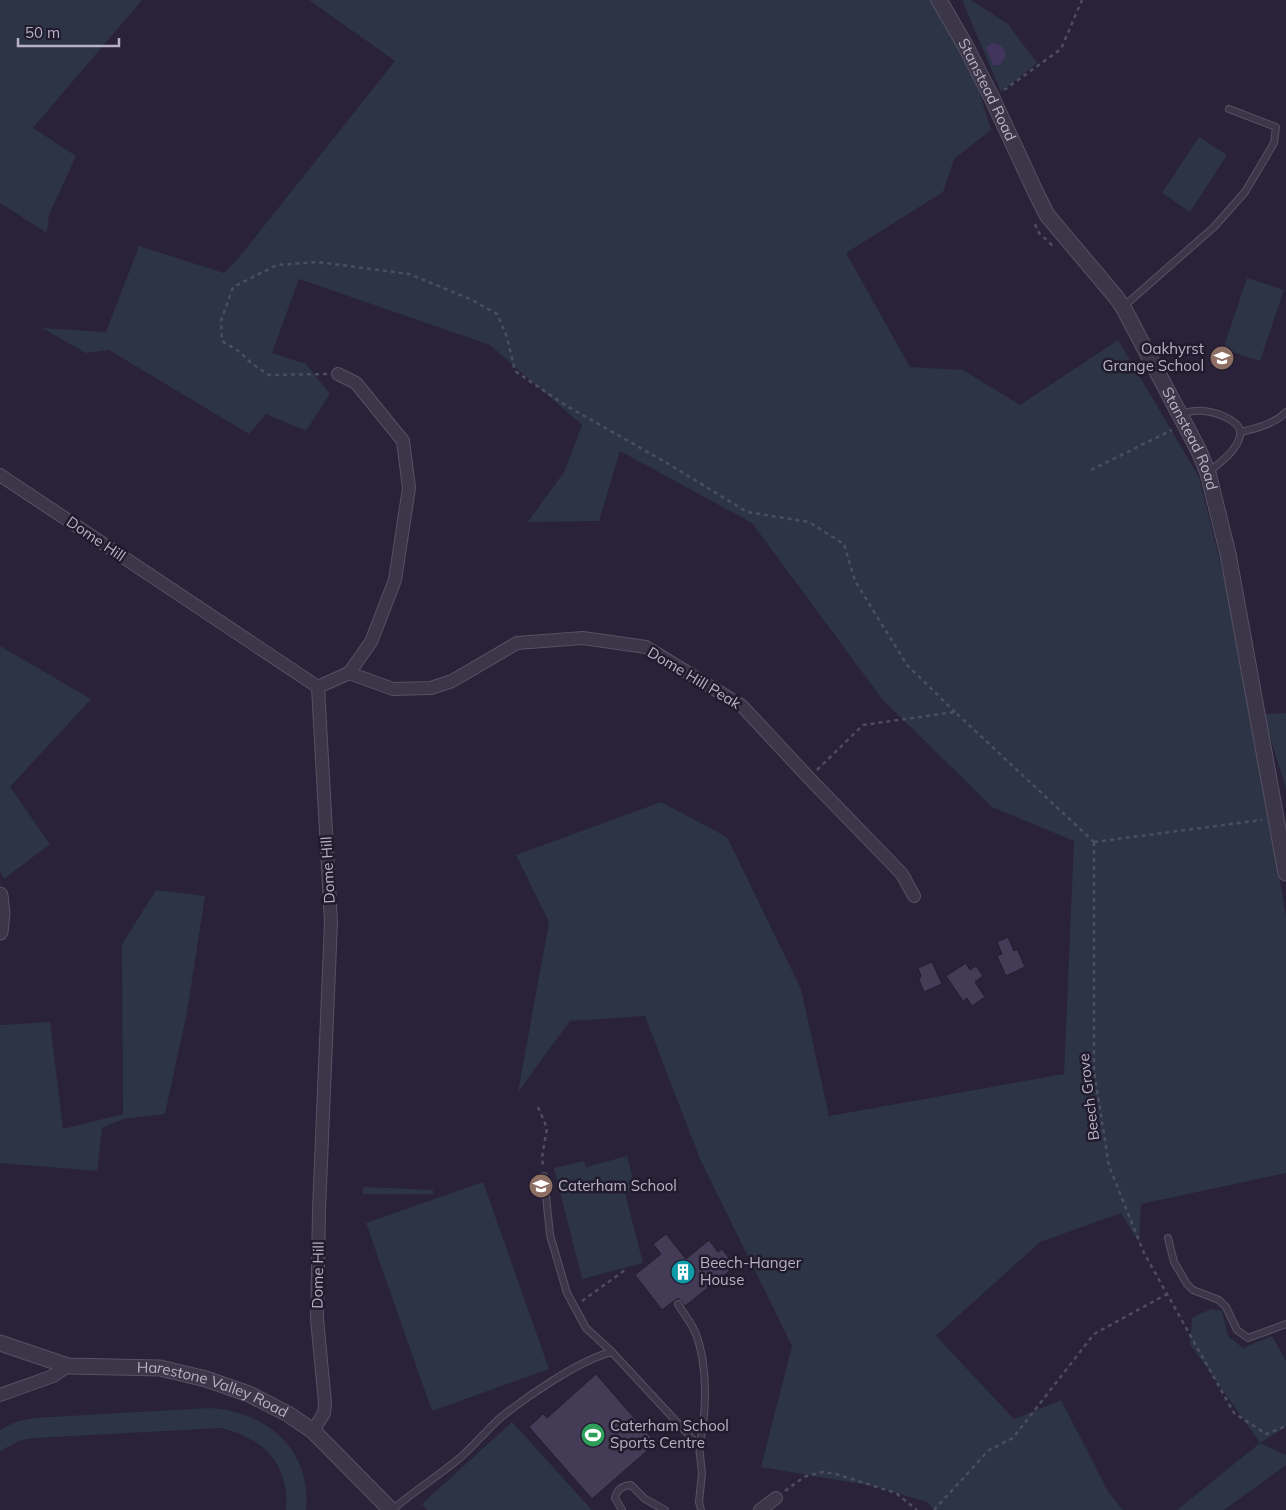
<svg xmlns="http://www.w3.org/2000/svg" width="1286" height="1510" viewBox="0 0 1286 1510" font-family="Mulish,sans-serif">
	<style>
		.green { fill: #2c3445 }
		.water { fill: #42355d }
		.building { fill: #443c56; stroke: #231d30 }
		.lines { fill: none; stroke-linecap: round; stroke-linejoin: round }
		.service-casing { stroke: #575164; stroke-width: 8 }
		.minor-casing { stroke: #575164; stroke-width: 14 }
		.tertiary-casing { stroke: #575164; stroke-width: 17 }
		.path { stroke: #4c4e60; stroke-width: 2.5; stroke-dasharray: 4 4; stroke-linecap: butt }
		.service { stroke: #3c3649; stroke-width: 6 }
		.minor { stroke: #3c3649; stroke-width: 12 }
		.tertiary { stroke: #3c3649; stroke-width: 15 }
		.labels { text-anchor: middle; stroke-width: 5; stroke-linejoin: round; paint-order: stroke }
		.street-label { font-size: 15px; fill: #b8b1c5; stroke: #211b2e }
		.poi-label { font-size: 15px; fill: #b8b1c5; stroke: #211b2e; text-anchor: start }
	</style>
	<rect width="100%" height="100%" fill="#292238"/>
	<path class="green" d="M0 0H142L33 128 76 156 49 215 47 233 0 203Z
		M309 0H934L979 91 991 130 954 159 943 192 846 253 910 367 963 370 1020 405 1118 340 1199 477 1236 625 1286 916V1173L1141 1204 1139 1243 1121 1213 1040 1242 936 1336 1014 1419 1061 1400 1109 1493 1123 1510H935L927 1502 873 1486 761 1467 792 1346 700 1159 645 1016 570 1021 518 1092 549 922 516 855 661 802 727 837 801 989 829 1116 1064 1074 1074 841 992 807 882 699 752 523 620 451 599 521 528 522 564 472 582 425 490 345 299 279 272 353 306 364 330 394 306 431 266 414 249 434 109 350 86 353 42 328 106 332 139 246 224 273 237 260 395 61Z
		M962 0H971L1008 24 1037 63 1001 92Z
		M1199 137 1227 155 1190 212 1162 193Z
		M1247 278 1284 290 1260 361 1223 349Z
		M0 646 91 699 10 787 50 844 4 879 0 871Z
		M1286 713V789L1263 714Z
		M156 890 205 896 187 1012 165 1114 123 1119 102 1128 97 1171 0 1163V1025L50 1022 63 1129 123 1114 122 944Z
		M627 1156 636 1190 625 1193 643 1263 582 1279 554 1168 584 1161 586 1167Z
		M483 1182 549 1369 432 1411 366 1223Z
		M363 1187 433 1190V1194H363Z
		M1211 1309 1222 1311 1228 1336 1243 1348 1272 1336 1286 1361V1427L1260 1443 1286 1455V1465L1224 1510H1177L1260 1443 1190 1344 1192 1318Z
		M209 1408C266 1411 312 1449 306 1510H286C290 1464 263 1438 221 1428L35 1438 21 1440 0 1451V1430L15 1422 33 1418Z
		M512 1422 592 1510H427L422 1504Z"/>
	<path class="water" d="M992 43C1001 44 1004 46 1006 56L1000 65H993L986 47Z"/>
	<path class="building" d="M1008 937 1014 951 1017 949 1025 967 1006 976 997 956 1002 954 997 942Z
		M932 962 942 984 924 992 919 980 921 976 918 968Z
		M966 963 970 970 976 966 983 976 975 982 985 997 972 1006 967 998 963 1001 946 976Z
		M666 1234 686 1259 709 1240 718 1252 722 1249 729 1258 726 1261 732 1269 685 1306 678 1298 662 1310 635 1275 661 1254 653 1244Z
		M596 1374 656 1443 592 1499 529 1427 543 1414 547 1418Z"/>
	<g class="lines">
		<defs>
			<path id="service" d="M1123 307 1214 227 1245 192 1274 143 1276 127 1229 109
				M1181 413C1189 412 1197 410 1204 411 1215 412 1244 421 1240 436 1236 452 1220 462 1209 472
				M1240 432C1255 429 1275 424 1286 412
				M544 1176 550 1235 567 1293 586 1328 612 1352
				M1168 1238 1174 1262 1187 1284 1193 1290 1219 1300 1226 1307 1237 1330 1248 1338 1286 1324
				M678 1304C684 1314 692 1324 696 1334 708 1366 707 1414 699 1446
				M392 1510C414 1491 440 1475 462 1456 475 1444 487 1430 500 1418 526 1397 581 1359 612 1352L699 1446 702 1473 699 1502 701 1510
				M622 1510 615 1498C617 1489 622 1486 631 1485L645 1499 665 1510"/>
			<path id="minor" d="M338 374 356 383 403 441 409 488 395 580 371 642 349 673
				M0 475 318 687 331 922 319 1210 317 1319 325 1403 324 1413 313 1431
				M318 687 349 673 393 689 431 688 452 681 517 643 583 638 646 647 742 706 809 778 902 874 914 896
				M0 1395 53 1376 68 1366
				M760 1510 776 1498"/>
			<g id="tertiary">
				<path id="s1" d="M939 0 965 45 992 98 1036 193 1047 215 1116 297 1123 307 1199 451 1208 473 1228 554 1286 873"/>
				<path d="M0 895 2 914 0 932"/>
				<path id="s2" d="M0 1343 68 1366 160 1368 206 1379 249 1394 288 1414 313 1431 391 1510"/>
			</g>
		</defs>
		<use href="#service" class="service-casing"/>
		<use href="#minor" class="minor-casing"/>
		<use href="#tertiary" class="tertiary-casing"/>
		<path class="path" d="M1004 90 1061 49 1082 0
			M1035 224 1039 233 1055 248
			M327 374 269 375 251 363 240 352 222 341 221 321 233 287 277 265 318 262 409 274 470 299 497 314 507 337 515 371 565 405 667 463 747 512 809 522 844 544 855 581 907 665 955 712
			M1091 470 1172 430
			M817 770 863 725 955 712 1094 842
			M1094 842V1071L1109 1166 1144 1253 1234 1413 1266 1434 1286 1426
			M1094 842 1262 820
			M538 1107 547 1128 542 1157 543 1167
			M582 1301 625 1270
			M785 1491 804 1477 822 1472 836 1474 896 1493 917 1510
			M934 1510 989 1450 1013 1438 1094 1334 1167 1294"/>
		<use href="#service" class="service"/>
		<use href="#minor" class="minor"/>
		<use href="#tertiary" class="tertiary"/>
	</g>
	<defs>
		<symbol id="school-disc" viewBox="-11 -11 22 22"><circle r="9.5" fill="#8d6e63" stroke="#211b2e"/><path d="M0-5L7-2L0 1L-7-2ZM-4 1L0 2.5L4 1V4Q0 6-4 4Z" fill="#fff"/></symbol>
		<symbol id="building-disc" viewBox="-11 -11 22 22"><circle r="9.5" fill="#0f9aa8" stroke="#211b2e"/><path d="M-4-6H4V6H1V3H-1V6H-4ZM-2.5-4.3h1.7v1.8h-1.7ZM.8-4.3h1.7v1.8H.8ZM-2.5-1h1.7V.8h-1.7ZM.8-1h1.7V.8H.8Z" fill="#fff"/></symbol>
		<symbol id="stadium-disc" viewBox="-11 -11 22 22"><circle r="9.5" fill="#2e9e5b" stroke="#211b2e"/><path d="M0-5a6.5 5 0 1 0 0 10a6.5 5 0 1 0 0-10ZM-3.5-1.8h7v3.6h-7Z" fill="#fff"/></symbol>
	</defs>
	<g fill-rule="evenodd">
		<use href="#school-disc" x="1208" y="344" width="28" height="28"/>
		<use href="#school-disc" x="527" y="1172" width="28" height="28"/>
		<use href="#building-disc" x="669" y="1258" width="28" height="28"/>
		<use href="#stadium-disc" x="579" y="1421" width="28" height="28"/>
	</g>
	<g class="labels">
		<g class="street-label">
			<text dy="5" stroke="none"><textPath href="#s1" startOffset="102">Stanstead Road</textPath></text>
			<text dy="5" stroke="none"><textPath href="#s1" startOffset="508">Stanstead Road</textPath></text>
			<text transform="translate(96 539) rotate(34)" y="5">Dome Hill</text>
			<text transform="translate(694 678) rotate(31)" y="5">Dome Hill Peak</text>
			<text transform="translate(328 870) rotate(-93)" y="5">Dome Hill</text>
			<text transform="translate(1089 1097) rotate(-97)" y="5">Beech Grove</text>
			<text transform="translate(318 1275) rotate(-89)" y="5">Dome Hill</text>
			<text dy="5" stroke="none"><textPath href="#s2" startOffset="220">Harestone Valley Road</textPath></text>
		</g>
		<g class="poi-label">
			<text x="1204" y="354" text-anchor="end">Oakhyrst<tspan x="1204" dy="17">Grange School</tspan></text>
			<text x="558" y="1191">Caterham School</text>
			<text x="700" y="1268">Beech-Hanger<tspan x="700" dy="17">House</tspan></text>
			<text x="610" y="1431">Caterham School<tspan x="610" dy="17">Sports Centre</tspan></text>
		</g>
	</g>
	<path d="M18 38v8h101v-8" fill="none" stroke="#b8b1c5" stroke-width="2.5"/>
	<text x="25" y="38" font-size="15" fill="#b8b1c5" stroke="#211b2e" stroke-width="4" paint-order="stroke">50 m</text>
</svg>
